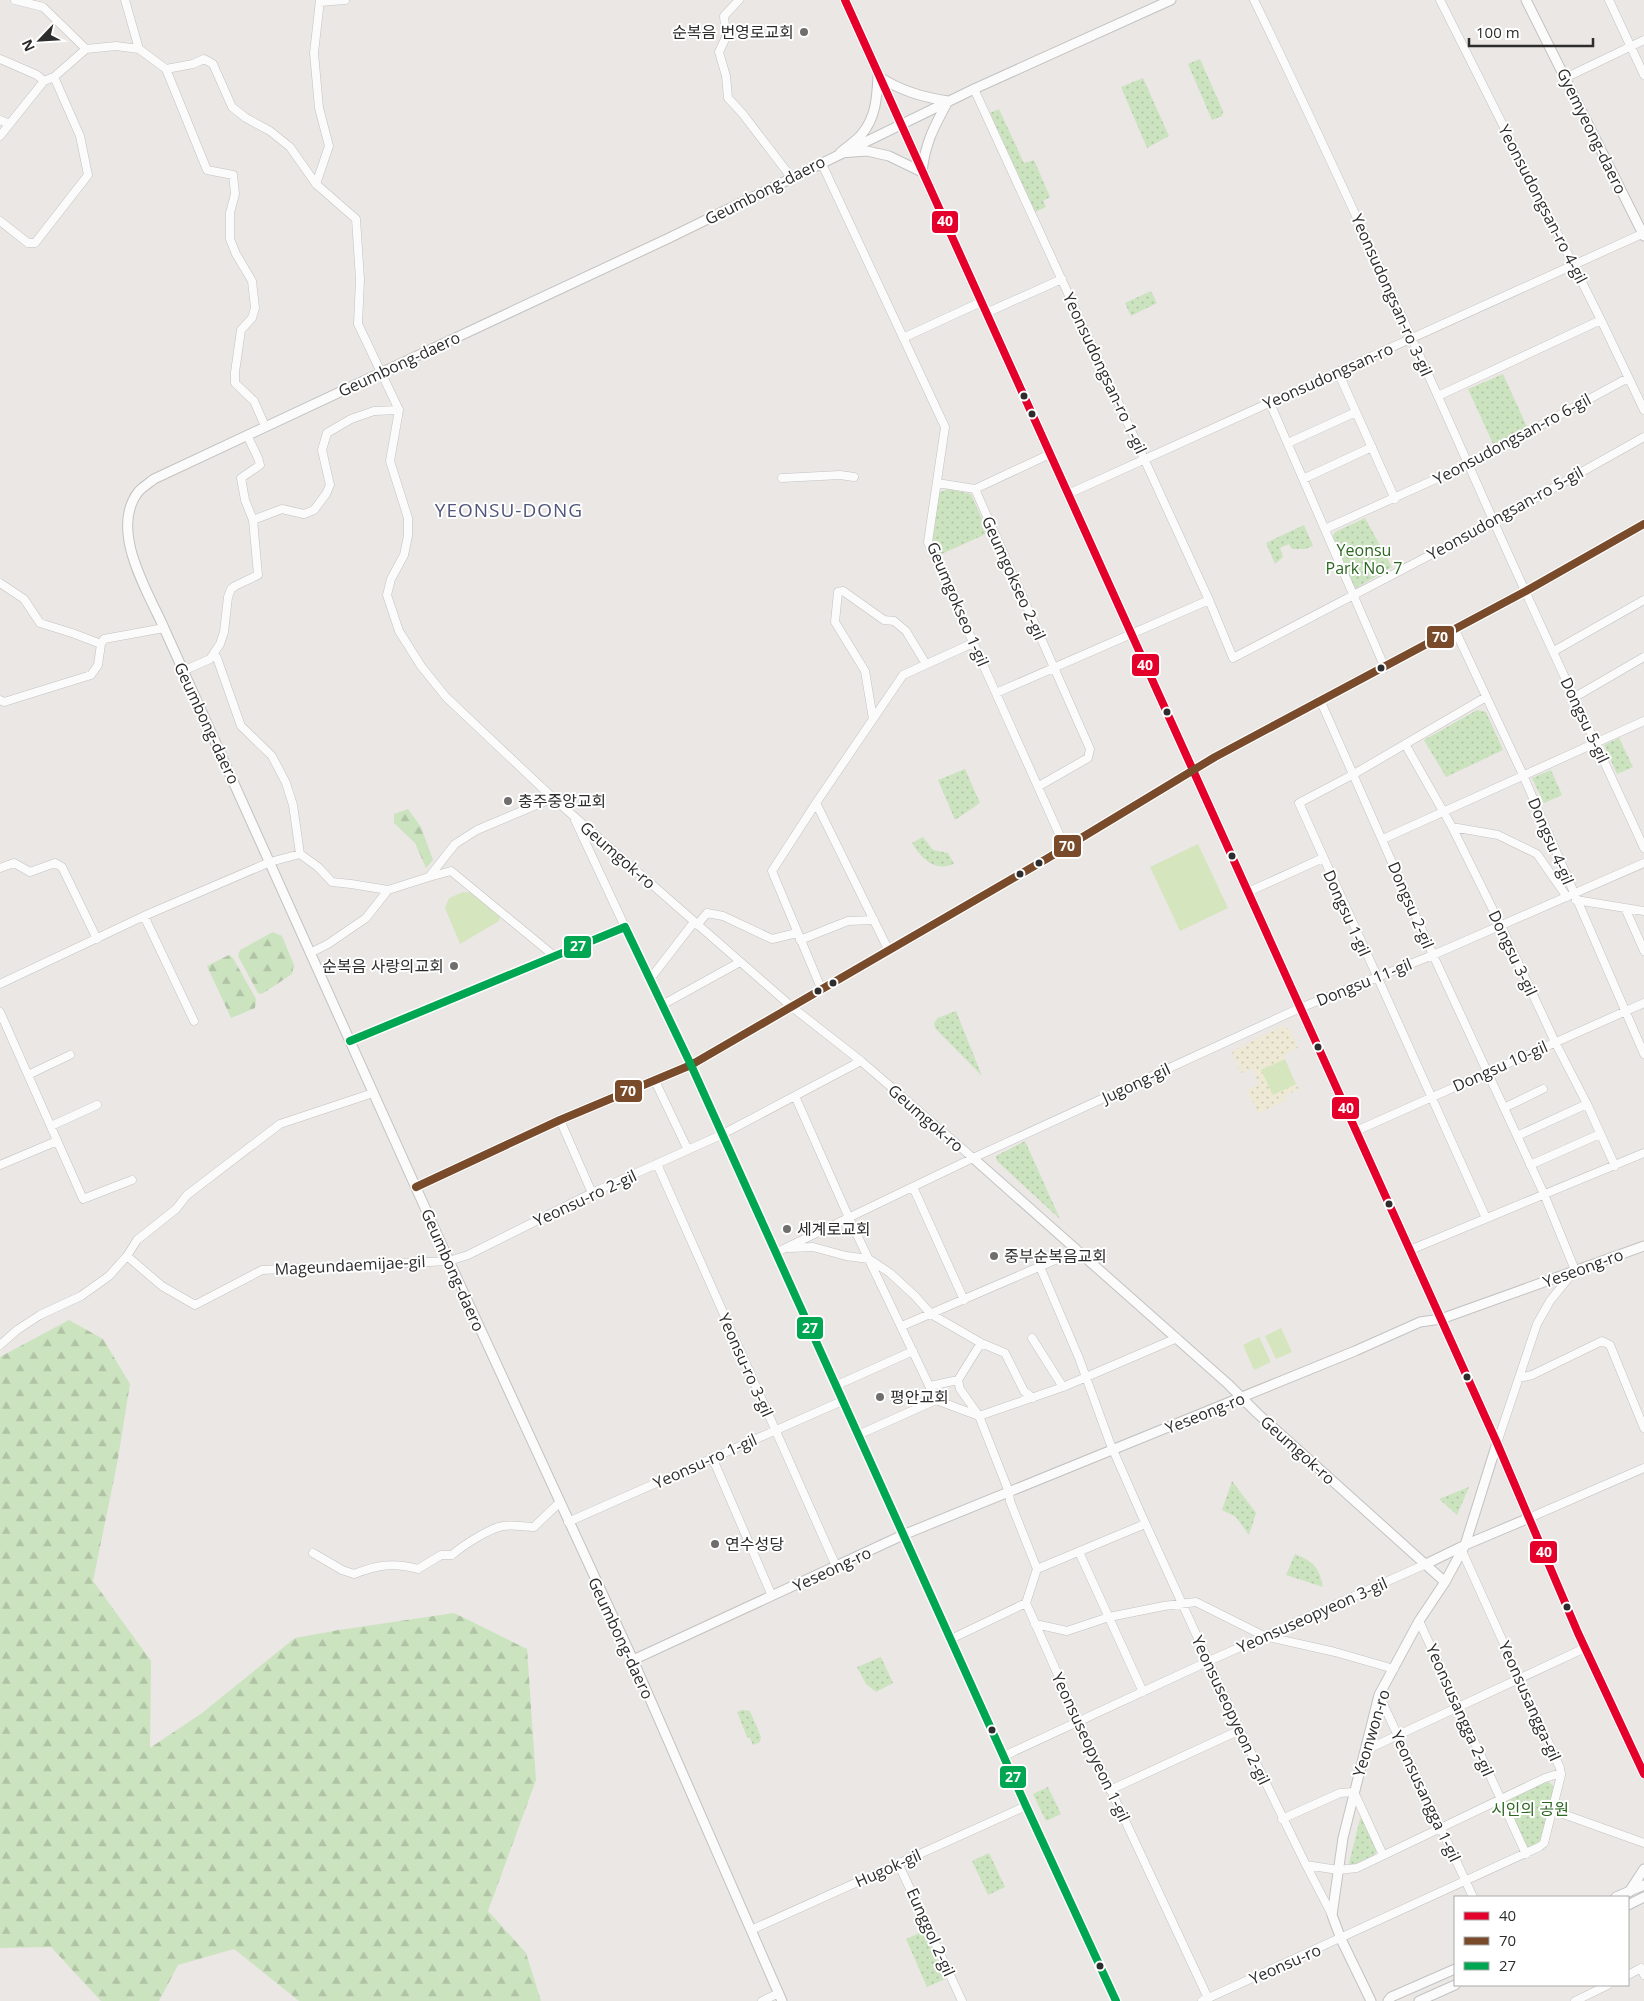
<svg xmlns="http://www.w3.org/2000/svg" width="1644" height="2001" viewBox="0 0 1644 2001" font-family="'Open Sans','Noto Sans KR',sans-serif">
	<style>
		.forest { fill: url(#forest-firs) }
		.sand { fill: url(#sand-dots) }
		.park { fill: url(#park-dots) }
		.pitch { fill: #d5e6be }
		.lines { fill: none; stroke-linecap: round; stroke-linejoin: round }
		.minor-casing { stroke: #c3c2c2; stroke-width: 9 }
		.tertiary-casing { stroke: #c3c2c2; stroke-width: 11 }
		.minor { stroke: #fcfbfb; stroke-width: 8 }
		.tertiary { stroke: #fcfbfb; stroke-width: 9 }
		.bus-1-casing { stroke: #fff; stroke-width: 11 }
		.bus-2-casing { stroke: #fff; stroke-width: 11 }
		.bus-3-casing { stroke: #fff; stroke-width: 11 }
		.bus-1 { stroke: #e4002b; stroke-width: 8 }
		.bus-2 { stroke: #7a4b2a; stroke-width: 8 }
		.bus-3 { stroke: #00a651; stroke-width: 8 }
		.poi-dot { fill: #6f6e6d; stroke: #fff; stroke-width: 2 }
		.bus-dot { fill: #2d2d2d; stroke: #fff; stroke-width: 2 }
		.labels { text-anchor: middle; stroke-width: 4; stroke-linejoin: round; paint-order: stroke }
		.poi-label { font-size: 16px; fill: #2d2d2d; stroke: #fff; text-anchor: start }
		.street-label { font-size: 16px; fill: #2d2d2d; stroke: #fff }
		.park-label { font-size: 16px; fill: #2c6720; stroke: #fff }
		.quarter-label { font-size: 19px; letter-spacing: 1px; fill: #50567b; stroke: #fff }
		.line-badge { stroke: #fff; stroke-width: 2 }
		.badge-label { font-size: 14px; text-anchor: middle; font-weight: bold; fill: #fff }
	</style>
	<defs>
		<pattern id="forest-firs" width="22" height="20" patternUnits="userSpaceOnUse" patternTransform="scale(1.25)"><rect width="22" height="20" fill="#cce3c0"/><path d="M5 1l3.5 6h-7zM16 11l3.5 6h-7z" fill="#b0c3a5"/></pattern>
		<pattern id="sand-dots" width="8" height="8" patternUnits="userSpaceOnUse" patternTransform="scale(1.25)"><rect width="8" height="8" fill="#ede9d4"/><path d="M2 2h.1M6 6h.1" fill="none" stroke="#ccc8b6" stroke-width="1.8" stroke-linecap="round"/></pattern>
		<pattern id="park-dots" width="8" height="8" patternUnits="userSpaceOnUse" patternTransform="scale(1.25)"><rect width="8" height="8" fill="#cce3c0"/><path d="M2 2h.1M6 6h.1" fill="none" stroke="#b0c3a5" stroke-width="1.8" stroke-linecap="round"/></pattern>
	</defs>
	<rect width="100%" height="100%" fill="#eae7e4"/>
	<path class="forest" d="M408 809 421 827 433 860 426 868 415 843 394 823V814Z
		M273 932 282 936 294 965 292 974 262 994 258 993 238 956 240 950Z
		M229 955 233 958 256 999 255 1008 231 1018 207 966Z
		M69 1320 103 1339 130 1384 117 1464 93 1581 151 1661 150 1748 202 1713 295 1638 339 1630 454 1613 527 1649 536 1780 488 1911 526 1953 541 2001H299L234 1949 178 1965 159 2001H101L51 1947 0 1948V1357Z"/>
	<path class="sand" d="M1283 1026 1289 1029 1298 1048 1285 1054V1059L1262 1070 1273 1095 1296 1084 1299 1089 1285 1096 1286 1100 1258 1113 1247 1090 1259 1084 1252 1068 1241 1073 1232 1054 1233 1051Z"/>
	<path class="park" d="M1200 59 1223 111 1222 116 1212 120 1188 64Z
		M1143 78 1169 136 1147 148 1121 87Z
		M999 109 1024 163 1034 160 1050 197 1043 201 1046 207 1035 212 990 113Z
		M1151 291 1157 303 1131 316 1125 303Z
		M1503 374 1527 427 1494 446 1468 389Z
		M948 489 971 494 988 533 935 557 928 542 935 494Z
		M1365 518 1392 567 1356 588 1353 586 1333 536 1335 532Z
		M1304 525 1313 546 1305 549H1292L1289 544 1280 548 1283 557 1275 564 1266 543Z
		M1477 710 1486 712 1503 750 1446 777 1424 740Z
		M1619 738 1633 767 1617 774 1604 745Z
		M965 769 980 803 955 820 938 780Z
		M1551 770 1562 795 1544 803 1532 778Z
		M923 837 933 850 948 853 954 864C934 872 922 859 912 843Z
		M956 1011 982 1076 935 1028 934 1023 938 1018Z
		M1025 1141 1060 1219 997 1161 996 1156Z
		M1232 1481 1256 1513 1249 1535 1236 1517 1222 1510Z
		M1469 1487 1457 1515 1439 1499Z
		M1295 1554C1314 1562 1319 1567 1323 1587L1286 1575Z
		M881 1657 893 1683 876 1692 866 1684 857 1667Z
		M742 1710 750 1711 761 1737 760 1742 753 1745 750 1738 747 1737 737 1712Z
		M1547 1781 1555 1787 1542 1842 1527 1849 1504 1800Z
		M1048 1787 1061 1814 1046 1821 1033 1794Z
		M1360 1819H1363L1377 1851 1374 1855 1351 1866 1349 1863Z
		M989 1853 1005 1887 988 1895 972 1861Z
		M924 1931 945 1979 927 1987 906 1939Z"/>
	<path class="pitch" d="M1198 844 1228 908 1180 931 1150 867Z
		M463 892C479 892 490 906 500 916L499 921 460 944 445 908 449 898Z
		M1285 1059 1296 1084 1273 1095 1261 1070Z
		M1281 1328 1292 1352 1276 1359 1265 1336Z
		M1259 1337 1271 1362 1254 1370 1243 1345Z"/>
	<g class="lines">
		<defs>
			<path id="minor" d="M15 0 43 7 86 49
				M125 0 139 49
				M739 0 724 16 726 37 719 52 726 76 728 98 742 113 791 177
				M1254 0C1338 172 1416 346 1493 520 1542 630 1594 739 1644 848
				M1440 0 1601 320 1644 410
				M1609 0 1644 75
				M320 2 345 0
				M0 59 37 75 44 81
				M166 69 207 170 233 175 235 194 230 213V239L236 254 252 281 255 308 252 318 241 330 235 372V383L254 401 265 426
				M1565 78 1644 40
				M974 89 1209 600 1233 658 1482 528 1644 437
				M0 120 9 124
				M0 136 44 81 54 77 86 49 116 46 139 49 166 69 193 64 204 59 213 64 232 107 246 118 270 131 290 147 316 184 356 219 360 279 358 324 399 410 390 461 408 518V536L404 555 391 579 387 595 399 631 421 666 446 697 553 798 792 1007 861 1061 973 1158
				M821 162 945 427 928 542 1065 847
				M316 184 329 146 319 108 314 53 320 0
				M0 221 28 243H35L88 175 80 136 54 77
				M986 313 1062 279
				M903 338 981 302
				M1338 372 1395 499
				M1438 396 1601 320
				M1270 403 1385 668
				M1288 443 1356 412
				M782 478 840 475 854 477
				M1303 479 1372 447
				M937 483 975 489 1050 454
				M975 489 1090 749 1088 758 1039 786
				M1068 494 1644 233
				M253 520 282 509 304 514 314 510 326 494 330 485 322 450 327 433 351 419 374 411 399 410
				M1325 529 1469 464 1628 378
				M0 583 24 599 40 623 72 633 101 644 104 639 164 628
				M1455 630 1523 775 1644 1054
				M1554 651 1644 600
				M214 653 217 658 241 726 272 756 286 783 293 805 300 854
				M183 671 210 659 220 644 224 632 228 597 231 589 235 586 258 575 253 520 245 500 241 478 260 465 258 458 247 435
				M996 693 1209 600
				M1575 697 1644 657
				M0 700 4 702 91 675 98 665 101 644
				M1321 702 1433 955 1544 1194 1575 1270 1550 1301 1537 1324 1497 1443
				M873 719 865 671 835 622 838 592 843 591 884 620 894 621 906 631 926 664
				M1405 744 1452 827 1501 926 1555 1042 1587 1104 1615 1166
				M816 803 888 949
				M575 820 625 927
				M1452 827 1498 835 1537 854 1567 897
				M1383 839 1644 721
				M0 868 14 863 30 872 55 863 62 867 97 939
				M429 877 451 871 553 955
				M1248 892 1323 858
				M1576 900 1644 911
				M1625 908 1644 951
				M144 916 194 1021
				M697 925 707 913 723 916 772 939 797 933
				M800 940 848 921 874 920
				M310 953 328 944 366 918 388 890 429 877 455 844 477 830 553 798
				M650 979 694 922
				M0 984 144 916 270 862 300 854 318 867 332 882 351 884 388 890
				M821 988 772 871 816 803 903 675 973 643
				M662 1005 740 962
				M0 1012 83 1199 132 1180
				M350 1041 625 927 691 1065 1026 1806 1116 2001
				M28 1075 70 1055
				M655 1081 688 1150
				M795 1096 849 1218 936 1400 979 1416 1009 1492 1010 1501 1037 1569 1026 1603 1079 1722 1208 1998
				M1504 1108 1543 1089
				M560 1120 592 1193
				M51 1126 97 1105
				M1356 1131 1644 1003
				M1517 1136 1587 1104
				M657 1164 836 1566
				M0 1165 57 1141
				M1530 1165 1600 1134
				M913 1187 964 1300
				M1486 1218 1299 803 1354 774 1486 697
				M789 1248 813 1247 846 1256 869 1259 890 1273 915 1296 931 1314 981 1343 1005 1353 1024 1391 1033 1398
				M1410 1250 1644 1153
				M775 1253 973 1158 1300 1008 1433 955 1644 863
				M127 1256 162 1286 195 1305 262 1270 449 1261 468 1255 592 1193 721 1135 861 1061
				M1040 1267 1079 1358 1110 1443 1142 1516 1240 1730 1306 1865 1338 1870 1357 1868 1545 1778 1561 1773
				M902 1326 1076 1251
				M1032 1338 1063 1387
				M981 1343 958 1380 960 1389 979 1416 1063 1387 1177 1338
				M0 1345 17 1330 40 1315 81 1296 109 1276 127 1256 137 1240 176 1209 187 1195 280 1124 373 1093
				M1519 1378 1532 1375 1602 1341 1610 1345 1644 1428
				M835 1386 913 1351
				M930 1386 958 1380
				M858 1435 936 1400
				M712 1457 772 1596
				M1529 1518 1644 1468
				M568 1522 842 1401
				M1079 1552 1143 1692
				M313 1553 342 1570 354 1574C377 1565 394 1562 418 1569L441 1555H452C462 1546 490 1528 503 1526 513 1524 525 1527 534 1527L559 1503
				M1037 1569 1145 1524
				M1419 1621 1526 1854
				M1035 1624 1067 1631 1109 1617 1164 1606 1196 1602 1264 1636 1335 1652 1394 1669
				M951 1639 1026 1603
				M1379 1695 1473 1897
				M1366 1750 1585 1648
				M1004 1756 1209 1661 1426 1564
				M1110 1790 1240 1730
				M1552 1810 1644 1843
				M1282 1819 1340 1793 1354 1792 1383 1855
				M898 1863 962 2001
				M1306 1865 1332 1915
				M751 1930 1026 1806
				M1628 1975 1641 1968 1644 1975
				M762 2001 779 1993
				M1202 2001 1539 1847 1544 1843 1561 1775 1560 1768 1462 1551
				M1575 2001 1608 1985"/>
			<path id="tertiary" d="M845 0 1497 1443 1578 1633 1644 1774
				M1526 0 1644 236
				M878 76C901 91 922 97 948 101 934 127 925 143 922 172L889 156 867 151 840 153C846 147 855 142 861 135 876 118 877 97 878 76Z
				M973 1158 1228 1384 1257 1413 1445 1582
				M416 1187 560 1120 691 1065 1048 858 1215 757 1526 591 1644 524
				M1426 1564 1465 1545 1529 1518
				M633 1660 903 1535 1355 1351 1420 1322 1441 1319 1644 1246
				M1629 1892 1644 1869
				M1616 1897 1644 1885
				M1628 1905 1644 1897
				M782 2001 633 1660 449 1261 164 628C148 592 108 529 139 491 143 487 149 483 154 479L669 238 974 89 1171 0
				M1371 2001 1341 1939 1332 1915 1343 1838 1379 1695 1419 1621 1445 1582 1465 1545 1497 1443
				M1388 2001 1391 1997 1455 1969
				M1419 2001 1455 1985"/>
		</defs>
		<use href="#minor" class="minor-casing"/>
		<use href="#tertiary" class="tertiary-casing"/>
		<use href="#minor" class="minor"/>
		<use href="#tertiary" class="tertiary"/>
		<defs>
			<path id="bus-1" d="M845 0 1497 1443 1578 1633 1644 1774"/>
			<path id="bus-2" d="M416 1187 560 1120 691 1065 1048 858 1215 757 1526 591 1644 524"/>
			<path id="bus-3" d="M350 1041 625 927 691 1065 1026 1806 1116 2001"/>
		</defs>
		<use href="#bus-1" class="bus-1-casing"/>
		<use href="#bus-2" class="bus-2-casing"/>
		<use href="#bus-3" class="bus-3-casing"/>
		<use href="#bus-1" class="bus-1"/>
		<use href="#bus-2" class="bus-2"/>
		<use href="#bus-3" class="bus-3"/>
	</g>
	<g class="poi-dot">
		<circle cx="804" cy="32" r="5"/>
		<circle cx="508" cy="801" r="5"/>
		<circle cx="454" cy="966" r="5"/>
		<circle cx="787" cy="1229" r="5"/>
		<circle cx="994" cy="1256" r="5"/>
		<circle cx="880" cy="1397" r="5"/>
		<circle cx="715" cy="1544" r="5"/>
	</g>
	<g class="bus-dot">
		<circle cx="1024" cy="396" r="4.5"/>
		<circle cx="1032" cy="414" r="4.5"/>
		<circle cx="1381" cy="668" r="4.5"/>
		<circle cx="1167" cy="712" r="4.5"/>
		<circle cx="1232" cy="856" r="4.5"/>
		<circle cx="1039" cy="863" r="4.5"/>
		<circle cx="1020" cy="874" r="4.5"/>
		<circle cx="833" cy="983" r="4.5"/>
		<circle cx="818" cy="991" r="4.5"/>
		<circle cx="1318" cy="1047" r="4.5"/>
		<circle cx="1389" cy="1204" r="4.5"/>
		<circle cx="1467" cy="1377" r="4.5"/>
		<circle cx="1567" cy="1607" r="4.5"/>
		<circle cx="992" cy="1730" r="4.5"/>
		<circle cx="1100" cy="1966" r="4.5"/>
	</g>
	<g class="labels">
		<g class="poi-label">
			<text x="794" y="38" text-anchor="end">순복음 번영로교회</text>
			<text x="518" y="807">충주중앙교회</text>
			<text x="444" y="972" text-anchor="end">순복음 사랑의교회</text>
			<text x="797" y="1235">세계로교회</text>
			<text x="1004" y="1262">중부순복음교회</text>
			<text x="890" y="1403">평안교회</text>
			<text x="725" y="1550">연수성당</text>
		</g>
		<g class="street-label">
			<text transform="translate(1592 131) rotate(64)" y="6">Gyemyeong-daero</text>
			<text transform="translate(765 190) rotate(-27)" y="6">Geumbong-daero</text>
			<text transform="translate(1543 204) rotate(63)" y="6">Yeonsudongsan-ro 4-gil</text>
			<text transform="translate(1392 295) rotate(66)" y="6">Yeonsudongsan-ro 3-gil</text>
			<text transform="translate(399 364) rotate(-25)" y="6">Geumbong-daero</text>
			<text transform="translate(1105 373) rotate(65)" y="6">Yeonsudongsan-ro 1-gil</text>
			<text transform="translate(1328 376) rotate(-24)" y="6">Yeonsudongsan-ro</text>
			<text transform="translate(1512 439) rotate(-28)" y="6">Yeonsudongsan-ro 6-gil</text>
			<text transform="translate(1505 513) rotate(-29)" y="6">Yeonsudongsan-ro 5-gil</text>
			<text transform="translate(1014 578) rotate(66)" y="6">Geumgokseo 2-gil</text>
			<text transform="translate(958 604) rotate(67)" y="6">Geumgokseo 1-gil</text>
			<text transform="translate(1585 720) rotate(65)" y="6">Dongsu 5-gil</text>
			<text transform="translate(207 723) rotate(65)" y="6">Geumbong-daero</text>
			<text transform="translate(1551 841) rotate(67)" y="6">Dongsu 4-gil</text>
			<text transform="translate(618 855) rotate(41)" y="6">Geumgok-ro</text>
			<text transform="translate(1411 905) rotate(67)" y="6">Dongsu 2-gil</text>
			<text transform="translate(1347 913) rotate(66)" y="6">Dongsu 1-gil</text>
			<text transform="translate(1513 953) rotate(65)" y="6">Dongsu 3-gil</text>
			<text transform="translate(1364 982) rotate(-22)" y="6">Dongsu 11-gil</text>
			<text transform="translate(1500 1066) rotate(-24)" y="6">Dongsu 10-gil</text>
			<text transform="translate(1136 1083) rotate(-25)" y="6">Jugong-gil</text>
			<text transform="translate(926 1118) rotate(41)" y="6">Geumgok-ro</text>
			<text transform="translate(585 1198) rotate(-25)" y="6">Yeonsu-ro 2-gil</text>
			<text transform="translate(350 1265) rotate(-3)" y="6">Mageundaemijae-gil</text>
			<text transform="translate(1583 1268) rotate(-20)" y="6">Yeseong-ro</text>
			<text transform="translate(453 1270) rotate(66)" y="6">Geumbong-daero</text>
			<text transform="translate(746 1365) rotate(66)" y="6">Yeonsu-ro 3-gil</text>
			<text transform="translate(1205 1413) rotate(-22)" y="6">Yeseong-ro</text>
			<text transform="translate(1298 1450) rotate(42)" y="6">Geumgok-ro</text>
			<text transform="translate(705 1461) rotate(-24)" y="6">Yeonsu-ro 1-gil</text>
			<text transform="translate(832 1569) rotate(-25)" y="6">Yeseong-ro</text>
			<text transform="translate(1312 1615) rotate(-24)" y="6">Yeonsuseopyeon 3-gil</text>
			<text transform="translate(621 1638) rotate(65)" y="6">Geumbong-daero</text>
			<text transform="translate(1530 1701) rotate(66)" y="6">Yeonsusangga-gil</text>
			<text transform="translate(1231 1710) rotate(65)" y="6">Yeonsuseopyeon 2-gil</text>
			<text transform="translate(1460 1710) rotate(66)" y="6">Yeonsusangga 2-gil</text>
			<text transform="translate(1371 1733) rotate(-73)" y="6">Yeonwon-ro</text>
			<text transform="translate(1091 1747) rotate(65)" y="6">Yeonsuseopyeon 1-gil</text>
			<text transform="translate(1426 1796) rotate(65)" y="6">Yeonsusangga 1-gil</text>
			<text transform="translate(888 1868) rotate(-24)" y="6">Hugok-gil</text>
			<text transform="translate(931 1932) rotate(66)" y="6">Eunggol 2-gil</text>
			<text transform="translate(1285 1964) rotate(-24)" y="6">Yeonsu-ro</text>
		</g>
		<g class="park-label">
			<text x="1364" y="556">Yeonsu<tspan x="1364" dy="18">Park No. 7</tspan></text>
			<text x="1530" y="1815">시인의 공원</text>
		</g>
		<g class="quarter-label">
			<text x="509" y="517">YEONSU-DONG</text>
		</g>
	</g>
	<g class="line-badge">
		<rect x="931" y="210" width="28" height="24" rx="5" fill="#e4002b"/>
		<rect x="1426" y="625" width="29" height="24" rx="5" fill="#7a4b2a"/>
		<rect x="1131" y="653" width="29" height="24" rx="5" fill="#e4002b"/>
		<rect x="1053" y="834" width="29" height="24" rx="5" fill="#7a4b2a"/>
		<rect x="563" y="935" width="29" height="24" rx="5" fill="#00a651"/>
		<rect x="614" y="1079" width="29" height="24" rx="5" fill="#7a4b2a"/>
		<rect x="1331" y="1096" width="29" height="24" rx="5" fill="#e4002b"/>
		<rect x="796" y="1316" width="28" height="24" rx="5" fill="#00a651"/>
		<rect x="1529" y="1540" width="29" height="24" rx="5" fill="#e4002b"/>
		<rect x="999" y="1765" width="28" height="24" rx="5" fill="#00a651"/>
	</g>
	<g class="badge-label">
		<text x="945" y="226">40</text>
		<text x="1440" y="642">70</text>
		<text x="1145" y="670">40</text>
		<text x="1067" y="851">70</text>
		<text x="578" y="951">27</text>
		<text x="628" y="1096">70</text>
		<text x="1346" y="1113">40</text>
		<text x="810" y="1333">27</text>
		<text x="1544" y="1557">40</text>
		<text x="1013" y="1782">27</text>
	</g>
	<rect x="1454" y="1896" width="175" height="90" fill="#ffffff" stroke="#ababab"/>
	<rect x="1464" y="1912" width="25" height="8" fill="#e4002b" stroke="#ababab"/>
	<text x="1499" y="1921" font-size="15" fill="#2d2d2d">40</text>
	<rect x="1464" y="1937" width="25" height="8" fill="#7a4b2a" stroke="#ababab"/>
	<text x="1499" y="1946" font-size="15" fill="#2d2d2d">70</text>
	<rect x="1464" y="1962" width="25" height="8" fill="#00a651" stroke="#ababab"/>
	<text x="1499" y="1971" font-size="15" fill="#2d2d2d">27</text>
	<g transform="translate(40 40) rotate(245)" stroke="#ffffff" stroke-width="4" paint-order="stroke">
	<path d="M0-4L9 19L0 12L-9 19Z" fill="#2d2d2d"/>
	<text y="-8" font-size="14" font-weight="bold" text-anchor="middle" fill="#2d2d2d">N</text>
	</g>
	<path d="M1469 38v8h124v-8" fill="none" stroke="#2d2d2d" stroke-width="2.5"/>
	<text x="1476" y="38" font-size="15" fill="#2d2d2d" stroke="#ffffff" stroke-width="4" paint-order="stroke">100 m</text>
</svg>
